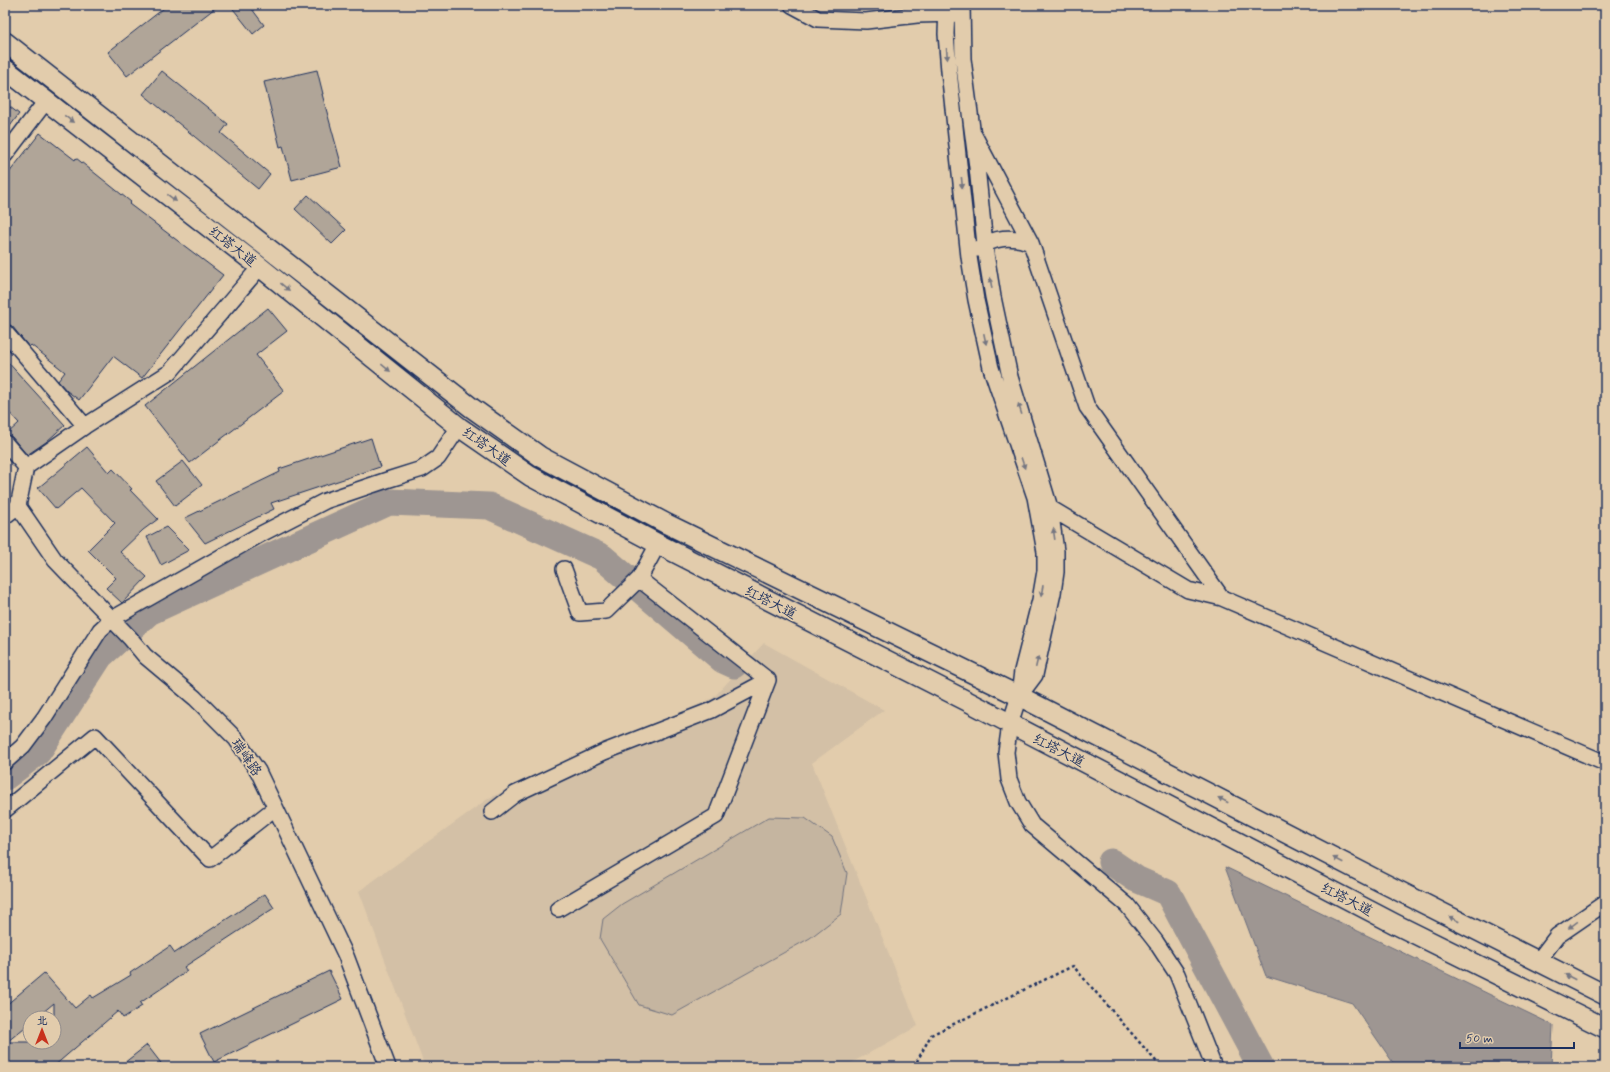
<svg xmlns="http://www.w3.org/2000/svg" width="1610" height="1072" viewBox="0 0 1610 1072" font-family="Mynerve,'LXGW WenKai TC',sans-serif">
	<style>
		.built { fill: #d3c0a6 }
		.green { fill: #c5b5a0; stroke: #70727f }
		.water { fill: #9e9692; stroke: #6a6d7d }
		.lines { fill: none; stroke-linecap: round; stroke-linejoin: round }
		.river { stroke: #9e9692; stroke-width: 27 }
		.building { fill: #b0a598; stroke: #1b2f5e; fill-rule: evenodd }
		.minor-casing { stroke: #1b2f5e; stroke-width: 18 }
		.major-casing { stroke: #1b2f5e; stroke-width: 22 }
		.path { stroke: #1b2f5e; stroke-width: 2.5; stroke-dasharray: 3 3; stroke-linecap: butt }
		.minor { stroke: #e2ccac; stroke-width: 15 }
		.major { stroke: #e2ccac; stroke-width: 19 }
		.oneway { fill: #757681 }
		.labels { text-anchor: middle; stroke-width: 3.5; stroke-linejoin: round; paint-order: stroke }
		.street-label { font-size: 14px; fill: #1b2f5e; stroke: #e2ccac }
	</style>
	<rect width="100%" height="100%" fill="#e2ccac"/>
	<filter id="ink" filterUnits="userSpaceOnUse"><feTurbulence type="fractalNoise" baseFrequency=".025" numOctaves="2"/><feDisplacementMap in="SourceGraphic" scale="8" xChannelSelector="R" yChannelSelector="G"/><feConvolveMatrix kernelMatrix="1 2 1 2 8 2 1 2 1" color-interpolation-filters="sRGB"/></filter>
	<g filter="url(#ink)">
		<path class="built" d="M764 643 884 710 812 763 918 1026 844 1067H425L359 891 489 798 713 698Z"/>
		<path class="green" d="M769 817 805 818 832 837 847 873 841 914 810 938 672 1015 639 1005 600 939 603 919 622 904Z"/>
		<path class="water" d="M1225 867 1553 1025 1551 1067H1396L1352 1003 1266 976Z"/>
		<g class="lines">
			<path class="river" d="M5 777 38 752 100 656 149 612 389 502 489 506 602 557 723 660 734 665
				M1111 862 1136 879 1168 893 1261 1067"/>
		</g>
		<path class="building" d="M168 5H219L127 76 108 52Z
			M230 5H249L264 25 253 34Z
			M317 70 323 94H322L342 167 292 180 283 146 280 147 264 82Z
			M162 71 228 124 221 133 270 174 258 189 143 94Z
			M5 103 19 114 5 133Z
			M40 133 75 160 76 158 131 202 129 204 223 275 142 378 113 356 79 400 67 391 58 381 65 372 31 345 29 347 12 326 5 323V178Z
			M308 195 346 230 332 244 295 209Z
			M268 308 287 331 256 355 284 391 190 463 145 406Z
			M5 359 65 425 46 442 27 455 12 437 7 434 19 423 5 408Z
			M371 438 380 467 271 503 274 509 205 543 185 518 280 472 279 469Z
			M87 447 109 473 113 469 132 489 130 490 158 519 143 530 120 552 147 577 122 603 106 588 116 578 88 550 115 523 81 488 56 509 38 488Z
			M183 461 202 485 175 506 156 481Z
			M166 527 189 550 161 565 147 537Z
			M265 894 274 908 184 967 187 971 140 1003 142 1006 123 1018 118 1011 53 1067H5V1006L44 973 75 1008 91 995 93 998 131 975 130 973 170 946 175 953ZM54 1003V1042H7L30 1023V1018H36Z
			M329 971 343 999 214 1062 200 1034Z
			M147 1045 164 1067H119Z"/>
		<g class="lines">
			<defs>
				<path id="minor" d="M792 5 818 19 866 21 917 15 957 14
					M947 5 946 34 949 71 969 257 976 300 991 368 1035 497 1045 552V571L1040 600 1022 671 1019 696 1010 724 1006 752 1009 779 1018 802 1032 825 1127 905 1156 942 1177 974 1214 1067
					M962 5 963 59 977 167 986 254 993 297 1010 377 1050 508 1056 551V572L1053 593 1035 675 1020 695
					M974 135 1031 243 1087 407 1222 598 1605 763
					M5 155 46 101
					M977 249C995 237 1011 235 1031 243
					M5 332 85 426
					M5 443 26 467 18 506 5 516
					M26 467 85 426 170 372 260 267
					M18 506 55 560 130 638 145 656 195 698 236 739 258 771 346 956 388 1067
					M1044 508H1050L1188 590 1222 598
					M564 569 580 613 606 611 639 579 658 544
					M5 762 23 746 44 718 100 630 112 619 261 534 325 501 387 480 422 469 438 458 459 427
					M5 810 95 736 210 859 275 808
					M492 812 515 794 604 752 712 710 768 680 639 579
					M558 909 716 816 768 680
					M1538 961 1557 936 1605 903"/>
				<path id="major" d="M5 42 472 408 541 457 667 524 1019 696 1381 882 1605 995
					M5 69 260 267 459 427 530 476 658 544 967 701 1395 924 1605 1028"/>
			</defs>
			<use href="#minor" class="minor-casing"/>
			<use href="#major" class="major-casing"/>
			<path class="path" d="M914 1067 931 1035 1073 966 1161 1067"/>
			<use href="#minor" class="minor"/>
			<use href="#major" class="major"/>
		</g>
		<defs><path id="oneway-solid" d="M-6-.8H1V-3.2L6.5 0L1 3.2V.8H-6Z"/></defs>
		<g class="oneway">
			<use href="#oneway-solid" transform="translate(947 54) rotate(85)"/>
			<use href="#oneway-solid" transform="translate(69 119) rotate(37)"/>
			<use href="#oneway-solid" transform="translate(962 183) rotate(84)"/>
			<use href="#oneway-solid" transform="translate(172 198) rotate(38)"/>
			<use href="#oneway-solid" transform="translate(991 283) rotate(-99)"/>
			<use href="#oneway-solid" transform="translate(285 287) rotate(39)"/>
			<use href="#oneway-solid" transform="translate(985 339) rotate(78)"/>
			<use href="#oneway-solid" transform="translate(386 368) rotate(39)"/>
			<use href="#oneway-solid" transform="translate(1020 409) rotate(-108)"/>
			<use href="#oneway-solid" transform="translate(1023 463) rotate(71)"/>
			<use href="#oneway-solid" transform="translate(1054 534) rotate(-98)"/>
			<use href="#oneway-solid" transform="translate(1042 591) rotate(100)"/>
			<use href="#oneway-solid" transform="translate(1037 662) rotate(-77)"/>
			<use href="#oneway-solid" transform="translate(1223 800) rotate(-153)"/>
			<use href="#oneway-solid" transform="translate(1338 860) rotate(-153)"/>
			<use href="#oneway-solid" transform="translate(1454 919) rotate(-153)"/>
			<use href="#oneway-solid" transform="translate(1573 925) rotate(144)"/>
			<use href="#oneway-solid" transform="translate(1570 977) rotate(-153)"/>
		</g>
	</g>
	<g class="labels">
		<g class="street-label">
			<text transform="translate(233 246) rotate(38)" y="5">红塔大道</text>
			<text transform="translate(487 446) rotate(35)" y="5">红塔大道</text>
			<text transform="translate(771 602) rotate(27)" y="5">红塔大道</text>
			<text transform="translate(1059 750) rotate(27)" y="5">红塔大道</text>
			<text transform="translate(247 757) rotate(56)" y="5">瑞峰路</text>
			<text transform="translate(1347 899) rotate(27)" y="5">红塔大道</text>
		</g>
	</g>
	<rect width="1610" height="1072" fill="none" stroke="#e2ccac" stroke-width="20"/>
	<rect x="10" y="10" width="1590" height="1052" fill="none" stroke="#1b2f5e" stroke-width="1.5" filter="url(#ink)"/>
	<g transform="translate(42 1030)"><circle r="19" fill="#e2ccac" stroke="#928d8d"/>
	<path d="M0-3L7 15L0 10L-7 15Z" fill="#c8321e"/>
	<text y="-6" font-size="11" font-weight="bold" text-anchor="middle" fill="#1b2f5e">北</text>
	</g>
	<path d="M1460 1042v6h114v-6" fill="none" stroke="#1b2f5e" stroke-width="2"/>
	<text x="1466" y="1042" font-size="12" fill="#1b2f5e" stroke="#e2ccac" stroke-width="3" paint-order="stroke">50 m</text>
</svg>
